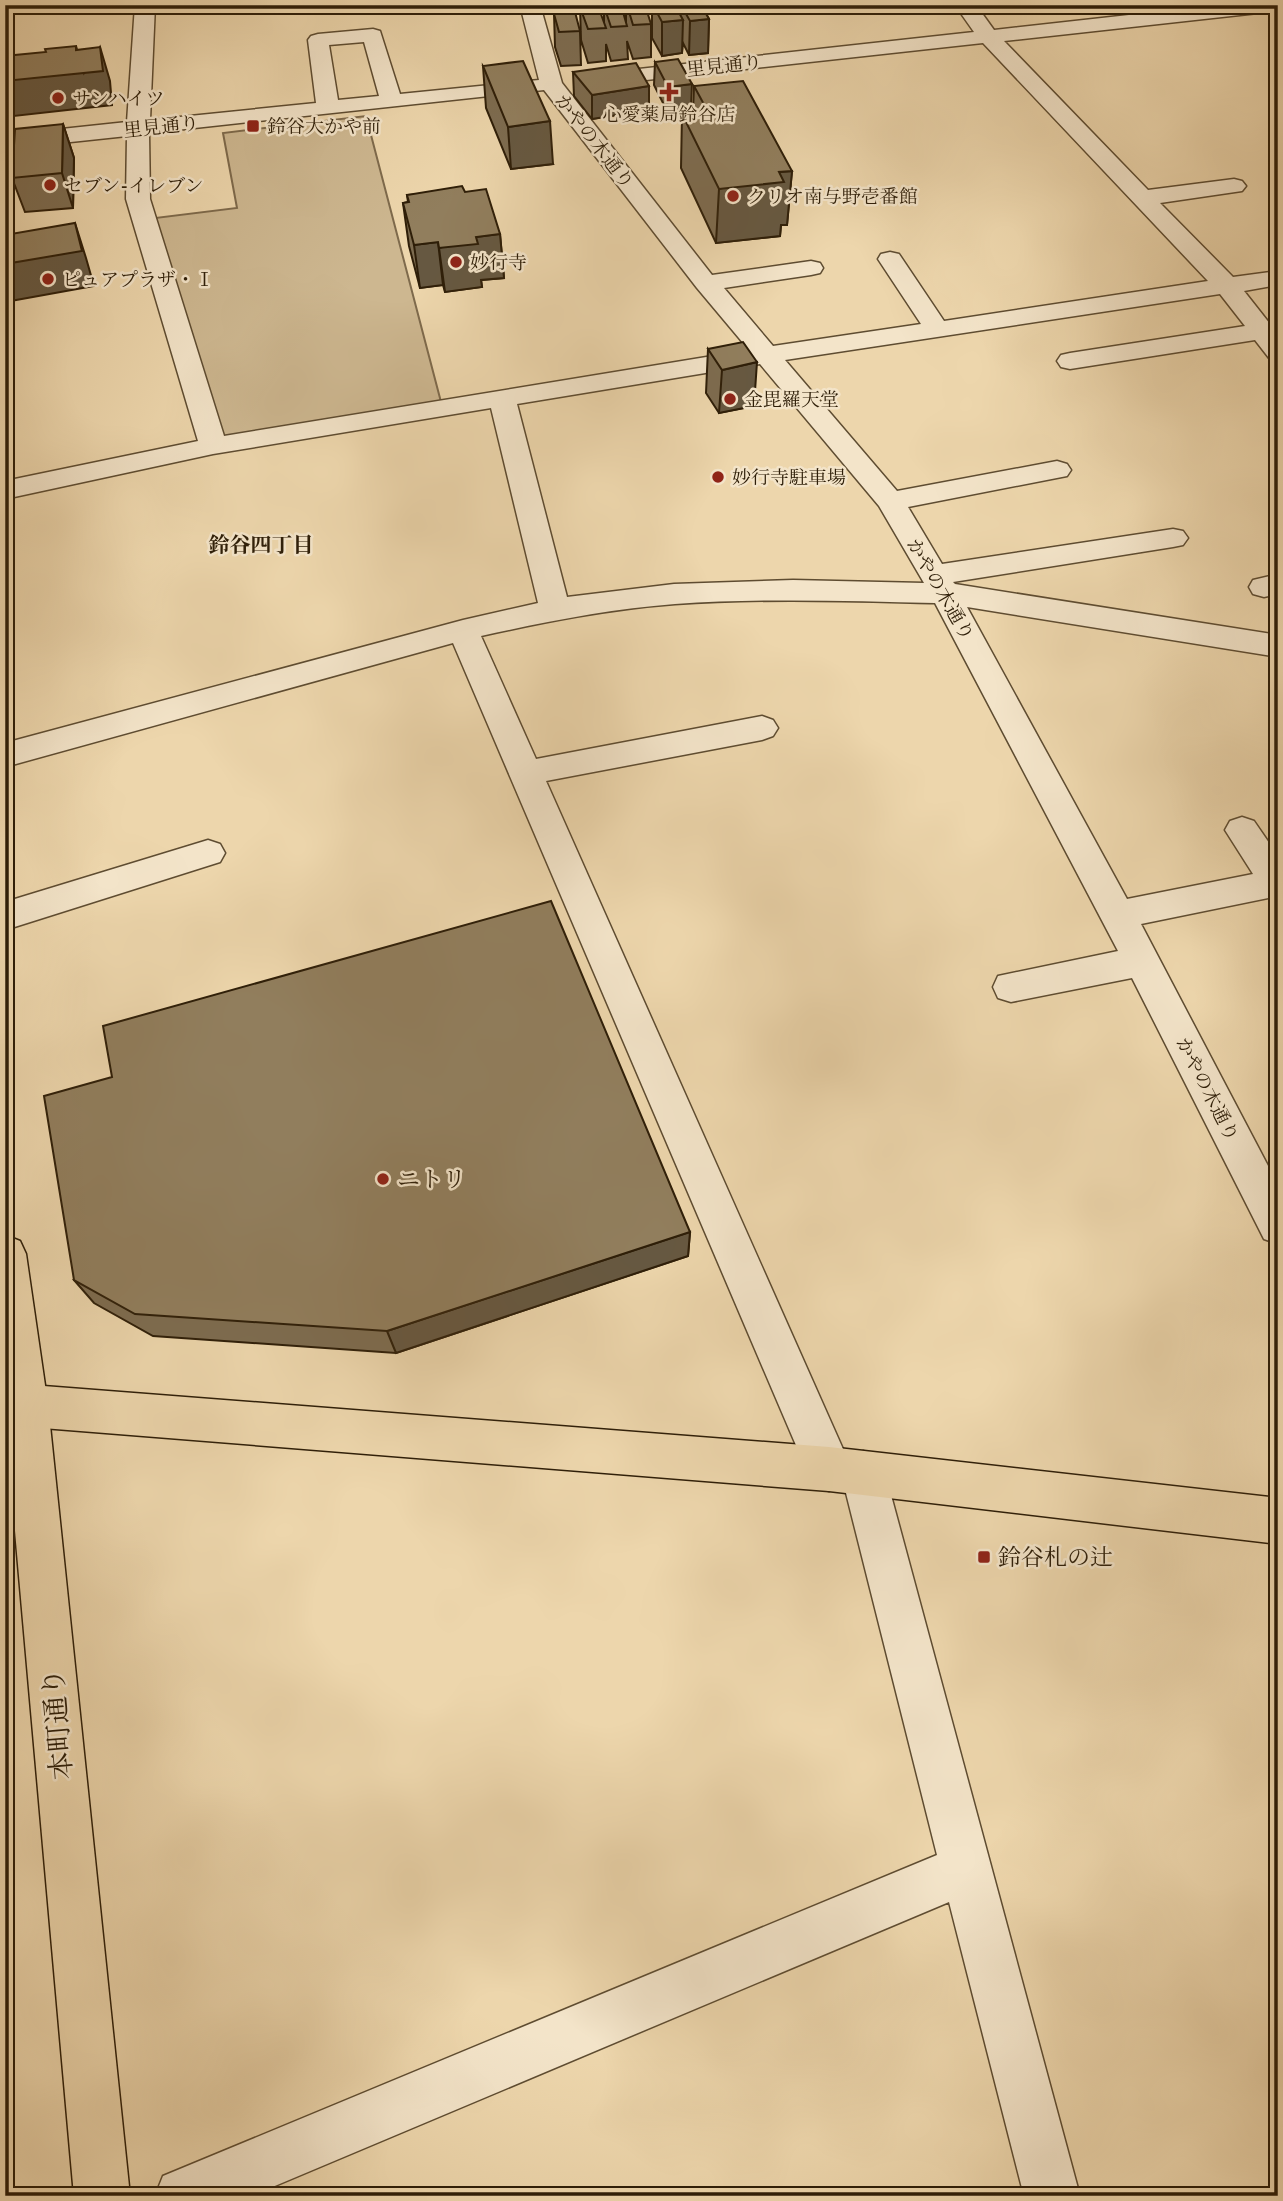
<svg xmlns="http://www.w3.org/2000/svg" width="1283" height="2201" viewBox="0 0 1283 2201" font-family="'IM FELL Double Pica','Noto Serif JP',serif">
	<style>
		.green { fill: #cdb790; stroke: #7e6a4c; stroke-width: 2 }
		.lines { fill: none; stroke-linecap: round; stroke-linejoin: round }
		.minor-casing { stroke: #5e4c31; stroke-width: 3 }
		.major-casing { stroke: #2e1e08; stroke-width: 3 }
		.highway-casing { stroke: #2e1e08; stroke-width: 3 }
		.minor { fill: #f3e4c9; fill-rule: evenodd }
		.major { fill: #edd6ac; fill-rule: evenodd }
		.highway { fill: #edd6ac; fill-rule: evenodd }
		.wall { fill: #7d6c50; stroke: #2e1e08; stroke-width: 2 }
		.shaded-wall { fill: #665841; stroke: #2e1e08; stroke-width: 2 }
		.building { fill: #917e5d; stroke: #2e1e08; stroke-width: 2 }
		.poi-dot { fill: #8f2418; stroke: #f3e4c9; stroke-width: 2.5 }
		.labels { text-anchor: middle; stroke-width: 5; stroke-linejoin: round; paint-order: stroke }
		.far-street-label { font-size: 19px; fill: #2e1e08; stroke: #f3e4c9 }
		.far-poi-label { font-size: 19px; fill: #2e1e08; stroke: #f3e4c9; text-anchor: start }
		.far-neighbourhood-label { font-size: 21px; font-weight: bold; fill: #2e1e08; stroke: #f3e4c9 }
		.poi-label { font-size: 23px; fill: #2e1e08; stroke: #f3e4c9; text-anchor: start }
		.near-street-label { font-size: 28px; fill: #2e1e08; stroke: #f3e4c9 }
	</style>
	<rect width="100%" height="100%" fill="#edd6ac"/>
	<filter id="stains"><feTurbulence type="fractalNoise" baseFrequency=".00286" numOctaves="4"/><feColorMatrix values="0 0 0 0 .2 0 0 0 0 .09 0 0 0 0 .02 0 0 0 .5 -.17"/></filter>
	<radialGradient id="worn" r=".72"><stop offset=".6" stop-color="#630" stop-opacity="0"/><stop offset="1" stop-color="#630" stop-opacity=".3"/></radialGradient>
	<path class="green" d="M366 116 441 402 230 440 217 435 155 218 237 208 223 133Z"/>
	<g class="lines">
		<defs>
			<path id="minor" d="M135 5H155L150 120 316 103 308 40 311 36 318 34 373 29 380 31 400 94 539 80 520 5H540L562 83 712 275 811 261 820 263 823 268 820 273 811 275 724 288 773 346 921 324 878 259 881 254 890 252 899 254 944 321 1208 281 983 43 592 86 584 85 581 80 584 75 974 32 955 5H976L994 30 1219 5H1278L1277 11 1004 41 1148 190 1234 179 1242 181 1246 186 1242 191 1160 203 1233 277 1278 271V285L1244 291 1278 334V360L1269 358 1255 340 1070 369 1061 367 1057 361 1061 355 1070 353 1245 326 1220 294 785 360 897 491 1057 461 1067 464 1071 470 1067 476 908 507 942 564 1173 529 1183 531 1188 538 1183 545 1173 547 953 582 955 584 1278 635V657L967 607 1127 899 1253 874 1225 830 1230 821 1242 817 1254 821 1278 856V896L1141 924 1278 1185V1244L1264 1239 1132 978 1011 1002 998 998 993 987 998 976 1118 951 935 603C849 601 761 598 675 604 609 609 545 622 481 636L536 759 762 716 773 720 778 728 773 736 762 740 546 781 847 1458 863 1451 879 1457 885 1473 1080 2196H1024L949 1902 251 2196H155L163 2176 937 1855 844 1485 829 1491 813 1485 453 643 5 767V743L463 620 538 603 491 408 213 454 5 499V481L198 441 126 199 127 136 5 149V135L127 122ZM364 42 379 96 338 100 329 45ZM544 90 697 288 749 350 224 436 150 199 149 133ZM760 364 879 506 924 583 793 580 674 584 567 597 517 404Z
				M1278 574V594L1264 597 1253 594 1249 587 1253 580Z
				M208 840 220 844 225 853 220 862 5 930V902Z"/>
			<path id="major" d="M5 1235 20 1241 26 1254 48 1406 130 2196H74L5 1418Z"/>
			<path id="highway" d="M5 1383 829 1447 1278 1498V1544L829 1491 5 1425Z"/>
		</defs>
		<use href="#minor" class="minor-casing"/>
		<use href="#major" class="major-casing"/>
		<use href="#highway" class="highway-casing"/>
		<use href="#minor" class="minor"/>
		<use href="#major" class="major"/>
		<use href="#highway" class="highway"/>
	</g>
	<path class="wall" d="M626 5 651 24V57L633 59 627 41 628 59 611 61 606 44V61L588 63 581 40 580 7 604 23V6L626 22Z
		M652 5 679 13V5H701L709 19 708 53 689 55 683 43 682 53 662 56 652 38Z
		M554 14 580 31 581 65 561 66 555 47Z
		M655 62 691 108 667 111 654 85Z
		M483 66 553 164 511 169 486 108Z
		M573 72 649 86V110L592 119 574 96Z
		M694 86 792 171 787 225H781L780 236 716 243 681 168 682 114 693 112Z
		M63 124 74 158 73 208 25 212 12 178Z
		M465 192 500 234 504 278 481 280 482 287 445 292 443 285 420 288 409 246 403 203 408 202 407 195Z
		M708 349 754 406 719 413 706 393Z
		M690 1232 688 1256 396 1353 153 1336 94 1303 74 1280Z"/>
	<path class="shaded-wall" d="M709 19 708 53 689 55 690 21Z
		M683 20 682 53 662 56V22Z
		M76 46 84 73 100 47 110 81 112 105 5 117V81L76 50Z
		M692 84 691 108 667 111 668 87Z
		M649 86V110L592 119V95Z
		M550 121 553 164 511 169 508 127Z
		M63 124 74 158 73 208 62 173Z
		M792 171 787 225H781L780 236 716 243 719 189 779 172Z
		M75 223 86 258 94 286 5 302V264Z
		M500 234 504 278 481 280 482 287 445 292 439 248 476 237Z
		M438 242 443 285 420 288 414 245Z
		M757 362 754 406 719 413 722 370Z
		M690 1232 688 1256 396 1353 387 1331Z"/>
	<path class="building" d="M621 5 627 26 611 27 604 6Z
		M627 5H645L651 24 633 25Z
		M653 5H675L683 20 662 22Z
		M681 5H701L709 19 690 21Z
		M598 6 606 28 588 29 580 7Z
		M575 12 580 31 559 32 554 14Z
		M76 46V50L100 47 103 71 5 81V56L46 52 45 49Z
		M678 59 692 84 668 87 655 62Z
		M523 61 550 121 508 127 483 66Z
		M636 63 649 86 592 95 573 72Z
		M743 81 792 171 779 172 784 182 719 189 682 114 706 108 694 86Z
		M63 124 62 173 12 178 15 129Z
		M462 186 465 192 486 189 500 234 476 237 478 244 439 248 438 242 414 245 403 203 409 202 407 195Z
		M75 223 82 251 5 264V235Z
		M743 342 757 362 722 370 708 349Z
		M551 901 690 1232 387 1331 135 1314 74 1280 44 1096 112 1077 103 1026Z"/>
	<g class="poi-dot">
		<path d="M665.5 81.5h7v7h7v7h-7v7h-7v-7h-7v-7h7z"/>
		<circle cx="58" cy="98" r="7"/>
		<rect x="246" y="119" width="14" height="14" rx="3.5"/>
		<circle cx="50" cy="185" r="7"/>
		<circle cx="733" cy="196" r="7"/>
		<circle cx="456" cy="262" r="7"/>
		<circle cx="48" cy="279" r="7"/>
		<circle cx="730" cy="399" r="7"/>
		<circle cx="718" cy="477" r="7"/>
		<circle cx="383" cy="1179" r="7"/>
		<rect x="977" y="1550" width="14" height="14" rx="3.5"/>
	</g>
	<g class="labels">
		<g class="far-street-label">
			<text transform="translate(724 65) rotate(-6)" y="7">里見通り</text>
			<text transform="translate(161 126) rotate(-6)" y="7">里見通り</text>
			<text transform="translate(595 141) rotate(52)" y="7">かやの木通り</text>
			<text transform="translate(941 589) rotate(60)" y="7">かやの木通り</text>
			<text transform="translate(1208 1089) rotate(63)" y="7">かやの木通り</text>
		</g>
		<g class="far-poi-label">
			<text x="72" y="105">サンハイツ</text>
			<text x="669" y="121" text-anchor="middle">心愛薬局鈴谷店</text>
			<text x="267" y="133">鈴谷大かや前</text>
			<text x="64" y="192">セブン-イレブン</text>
			<text x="747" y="203">クリオ南与野壱番館</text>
			<text x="470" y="269">妙行寺</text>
			<text x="62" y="286">ピュアプラザ・Ⅰ</text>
			<text x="744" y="406">金毘羅天堂</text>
			<text x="732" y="484">妙行寺駐車場</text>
		</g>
		<g class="far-neighbourhood-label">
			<text x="261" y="552">鈴谷四丁目</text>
		</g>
		<g class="poi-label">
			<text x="397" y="1187">ニトリ</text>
			<text x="998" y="1565">鈴谷札の辻</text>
		</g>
		<g class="near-street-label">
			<text transform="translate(57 1724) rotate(-95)" y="10">本町通り</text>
		</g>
	</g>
	<rect width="1283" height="2201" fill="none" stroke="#edd6ac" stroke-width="28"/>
	<rect x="7" y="7" width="1269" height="2187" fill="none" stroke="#2e1e08" stroke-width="3.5"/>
	<rect x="14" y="14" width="1255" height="2173" fill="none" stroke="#2e1e08" stroke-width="2"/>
	<rect width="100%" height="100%" filter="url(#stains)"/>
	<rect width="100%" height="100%" fill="url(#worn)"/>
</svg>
